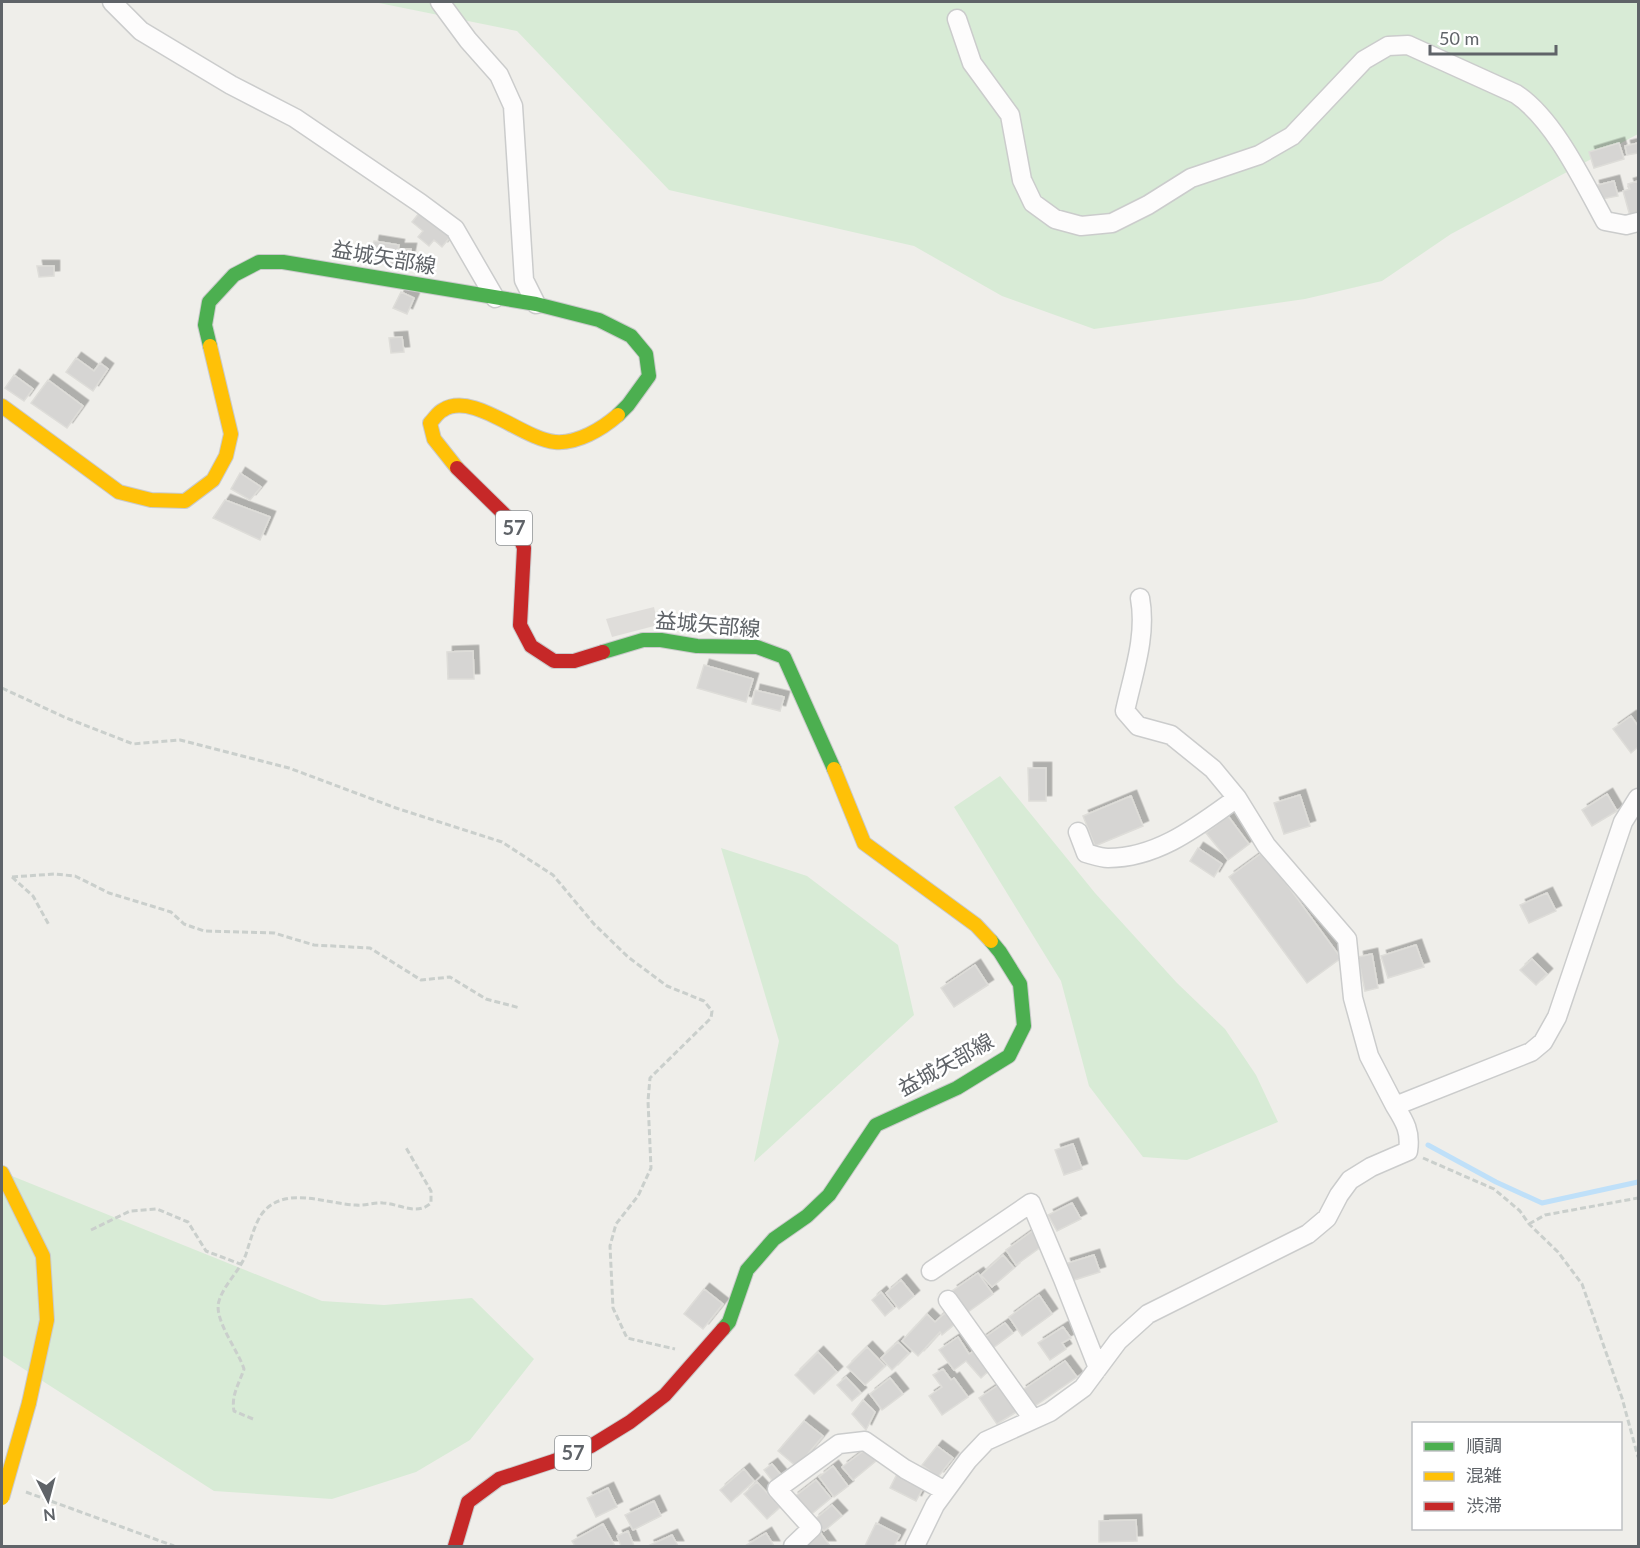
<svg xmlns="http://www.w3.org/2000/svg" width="1640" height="1548" viewBox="0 0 1640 1548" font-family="Lato,'Noto Sans JP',sans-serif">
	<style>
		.industrial { fill: #dfddda }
		.green { fill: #d8ebd6 }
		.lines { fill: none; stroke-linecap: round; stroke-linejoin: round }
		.stream { stroke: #bfe0f9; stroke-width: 5 }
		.building { fill: #d6d5d3; stroke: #deddd9; stroke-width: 1.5; filter: url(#shadow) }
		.street-casing { stroke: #cbcccc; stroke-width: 21 }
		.fast-casing { stroke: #cacacb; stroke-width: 16 }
		.slow-casing { stroke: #cacacb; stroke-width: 16 }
		.jam-casing { stroke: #cacacb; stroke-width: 16 }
		.path { stroke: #cacfcc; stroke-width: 3; stroke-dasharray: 6 3; stroke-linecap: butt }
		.street { stroke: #fdfcfc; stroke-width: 18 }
		.fast { stroke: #4caf50; stroke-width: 14 }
		.slow { stroke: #ffc107; stroke-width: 14 }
		.jam { stroke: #c62828; stroke-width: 14 }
		.slow-bridge-casing { stroke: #cacacb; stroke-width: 16; stroke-linecap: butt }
		.slow-bridge { stroke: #ffc107; stroke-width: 14 }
		.labels { text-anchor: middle; stroke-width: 5; stroke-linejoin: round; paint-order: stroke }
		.shield { fill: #fff; stroke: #8f9295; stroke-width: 1.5 }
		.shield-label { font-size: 20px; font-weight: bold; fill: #5f6368 }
		.street-label { font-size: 21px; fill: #5f6368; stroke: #fff }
	</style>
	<defs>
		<filter id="shadow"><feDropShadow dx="5.5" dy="-5.5" stdDeviation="0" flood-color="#0004"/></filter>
	</defs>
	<rect width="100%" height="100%" fill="#efeeea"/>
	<path class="industrial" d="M654 607 658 625 612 637 606 619Z"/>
	<path class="green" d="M374 2H1638V134L1451 234 1382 281 1305 299 1094 329 1002 296 914 246 669 190 517 31Z
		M1000 776 1095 893 1177 983 1225 1029 1256 1075 1278 1122 1187 1160 1143 1157 1089 1086 1061 981 954 807Z
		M721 848 807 876 898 945 914 1015 754 1162 779 1041Z
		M2 1172 322 1301 384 1305 472 1298 534 1359 470 1440 416 1472 332 1499 214 1491 2 1355Z"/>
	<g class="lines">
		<path class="stream" d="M1428 1145 1496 1182 1542 1203 1638 1182"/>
	</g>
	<path class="building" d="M1619 143 1624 159 1594 168 1589 152Z
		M1638 143V153L1627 155 1625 146Z
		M1614 181 1618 196 1597 200 1594 186Z
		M1638 181V214L1630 216 1623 191 1630 189 1628 184Z
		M420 212 450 237 442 247 434 240 429 246 418 237 423 231 412 222Z
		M374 241 399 245 398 249H411L409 259 424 262 422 271 370 262Z
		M37 266H54V276L39 277Z
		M401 292 414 298 407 314 393 308Z
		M402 337 404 352 391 353 389 338Z
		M76 358 94 371 100 363 108 369 93 391 66 372Z
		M14 375 33 389 24 401 5 388Z
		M48 380 83 406 67 428 31 403Z
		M240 473 261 487 250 500 231 489Z
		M225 500 270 517 260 540 213 518Z
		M473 651 474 679H448L447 652Z
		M704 665 753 679 746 702 697 688Z
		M755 690 784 697 780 711 752 704Z
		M1631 716 1638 726V747L1631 753 1613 729Z
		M1028 768H1046V801H1029Z
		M1607 794 1617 811 1592 826 1582 810Z
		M1300 795 1310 826 1284 834 1274 803Z
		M1131 796 1143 826 1095 846 1083 816Z
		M1228 816 1249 844 1228 860 1206 833Z
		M1198 848 1222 864 1214 877 1190 861Z
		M1263 852 1341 958 1307 983 1229 877Z
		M1547 893 1556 911 1529 923 1520 905Z
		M1416 945 1424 967 1388 978 1381 956Z
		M1372 954 1378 988 1365 991 1358 957Z
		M1532 959 1547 974 1536 985 1520 970Z
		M975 965 988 985 954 1007 941 988Z
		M1073 1144 1082 1169 1064 1175 1055 1150Z
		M1072 1203 1081 1219 1057 1231 1048 1215Z
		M1035 1229 1045 1244 1016 1265 1006 1250Z
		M1003 1255 1014 1268 992 1287 981 1275Z
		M1094 1255 1100 1272 1071 1281 1065 1264Z
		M978 1273 993 1294 968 1312 952 1291Z
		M901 1280 914 1296 899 1309 886 1293Z
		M704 1289 723 1304 703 1329 684 1314Z
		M881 1292 894 1308 885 1316 872 1300Z
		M1039 1295 1052 1314 1022 1336 1009 1317Z
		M945 1313 955 1324 942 1335 940 1332 918 1356 902 1341 927 1314 935 1322Z
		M1005 1323 1013 1333 989 1351 981 1340Z
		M1063 1327 1071 1338 1062 1343 1066 1349 1050 1360 1038 1343Z
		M958 1337 969 1354 975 1350 991 1369 981 1378 966 1361 954 1370 939 1350Z
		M898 1342 909 1353 892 1370 881 1358Z
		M867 1347 885 1366 865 1385 847 1367Z
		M818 1352 837 1372 814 1394 795 1375Z
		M1065 1361 1077 1377 1032 1408 1021 1391Z
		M943 1369 951 1380 954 1378 968 1397 942 1415 929 1396 942 1387 933 1375Z
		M846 1377 861 1393 852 1401 837 1385Z
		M890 1378 903 1394 882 1410 870 1394Z
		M1000 1384 1018 1411 997 1424 979 1398Z
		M863 1400 875 1412 866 1430 852 1414Z
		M804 1421 823 1436 797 1467 778 1451Z
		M937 1446 953 1458 938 1477 922 1465Z
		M866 1449 876 1461 853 1480 842 1467Z
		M772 1464 782 1476 774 1483 764 1470Z
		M833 1466 848 1486 834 1497 819 1477Z
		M744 1469 754 1481 731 1502 720 1490Z
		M897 1474 923 1488 916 1501 890 1488Z
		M816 1480 831 1498 808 1517 793 1498Z
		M757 1482 780 1507 767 1519 744 1494Z
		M608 1488 617 1507 596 1517 587 1498Z
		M654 1501 661 1516 633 1530 625 1515Z
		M832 1505 842 1516 824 1531 814 1520Z
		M1136 1520 1137 1541 1099 1542V1521Z
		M876 1523 900 1535 894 1546H865Z
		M603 1524 615 1546H575L572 1541Z
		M628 1531 634 1546H621L617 1536Z
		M820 1532 830 1546H800Z
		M766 1533 774 1546H745Z
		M672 1535 678 1546H648Z"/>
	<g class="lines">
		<defs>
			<path id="street" d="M112 2 141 31 231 85 295 118 420 203 455 229 495 298
				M440 2 468 40 499 75 513 106 524 280 536 304
				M957 19 972 63 1010 115 1022 180 1033 203 1055 219 1081 226 1112 223 1148 205 1191 178 1259 155 1292 136 1364 60 1388 46 1408 45 1516 94C1554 119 1583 181 1605 221L1626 225 1638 222
				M1140 598C1147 636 1133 674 1125 711L1138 726 1171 735 1213 769 1237 798 1266 845 1347 939 1353 998 1369 1056 1395 1106
				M1078 832 1086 853C1093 855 1101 858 1108 858 1158 858 1198 826 1237 798
				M931 1271 1031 1203 1063 1279 1098 1368
				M948 1300 1033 1419
				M793 1546 812 1528 777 1489 839 1444 865 1441 905 1469 945 1491
				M915 1546 935 1505 968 1460 986 1441 1050 1412 1083 1388 1118 1341 1148 1314 1308 1234 1327 1218 1339 1195 1350 1180 1371 1167 1408 1151C1411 1132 1405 1122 1395 1106L1531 1052 1543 1042 1557 1017 1623 822 1638 798"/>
			<path id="fast" d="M210 346 205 325 209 302 234 275 259 262H283L536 304 599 320 631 336 646 354 649 376 628 405 618 415
				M603 652 643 640H661L697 646 757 647 784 657 834 769
				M723 1329 729 1322 747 1270 774 1239 807 1216 829 1195 876 1125 957 1088 1009 1056 1024 1026 1020 984 1000 952 991 941"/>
			<path id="slow" d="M2 406 119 492 151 500 185 501 213 480 226 456 231 434 210 346
				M457 468 434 439 430 423C434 419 438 412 443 410 473 391 522 439 555 442 577 444 602 429 618 415
				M834 769 864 843 976 925 991 941
				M2 1173 43 1256 47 1320 29 1403"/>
			<path id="jam" d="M457 468 506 516 518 533 524 548 520 625 531 646 554 661H574L603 652
				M455 1546 468 1502 499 1479 554 1461 591 1446 630 1422 665 1395 723 1329"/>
		</defs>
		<use href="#street" class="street-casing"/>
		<use href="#fast" class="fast-casing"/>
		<use href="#slow" class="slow-casing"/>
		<use href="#jam" class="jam-casing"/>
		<path class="path" d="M2 688 64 717 133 744 180 740 289 768 396 808 502 842 553 875 594 924 628 957 667 986 704 1001 712 1011 711 1018 650 1078 648 1101 651 1168 638 1196 616 1224 610 1246 613 1308 627 1338 675 1349
			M12 877 54 874 75 876 109 893 171 912 184 924 204 931 274 933 314 945 370 948 421 980 450 977 486 999 520 1008
			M12 877 33 896 49 925
			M1423 1158 1494 1189 1520 1211 1529 1224 1558 1252 1582 1284 1622 1398 1638 1457
			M1529 1224 1545 1215 1638 1198
			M91 1230 130 1211 157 1209 188 1222 206 1251 243 1265
			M253 1419 234 1411C231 1395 239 1384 244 1369 238 1350 213 1319 219 1301 224 1284 240 1271 246 1254 250 1242 254 1226 261 1215 283 1184 325 1204 356 1205 365 1206 374 1202 383 1203 400 1204 417 1216 431 1203V1191L405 1146
			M26 1492 174 1546"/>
		<use href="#street" class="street"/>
		<use href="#fast" class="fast"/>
		<use href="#slow" class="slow"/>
		<use href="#jam" class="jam"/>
		<defs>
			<path id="slow-bridge" d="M2 1498 29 1403"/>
		</defs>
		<use href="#slow-bridge" class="slow-bridge-casing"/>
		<use href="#slow-bridge" class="slow-bridge"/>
	</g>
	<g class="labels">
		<g class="shield">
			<rect x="496" y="511" width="36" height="34" rx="4.5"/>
			<rect x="555" y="1436" width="36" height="34" rx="4.5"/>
		</g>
		<g class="shield-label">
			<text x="514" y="535">57</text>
			<text x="573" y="1460">57</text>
		</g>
		<g class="street-label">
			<text transform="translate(384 258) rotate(10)" y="7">益城矢部線</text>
			<text transform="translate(708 625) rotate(5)" y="7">益城矢部線</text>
			<text transform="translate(946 1065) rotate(-29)" y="7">益城矢部線</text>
		</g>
	</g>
	<rect width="1640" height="1548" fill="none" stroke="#5f6368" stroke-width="6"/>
	<rect x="1412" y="1422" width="210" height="108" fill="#ffffff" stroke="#bfc1c3" stroke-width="1.5"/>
	<rect x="1424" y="1442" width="30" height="9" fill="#4caf50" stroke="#bfc1c3" stroke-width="1.5"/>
	<text x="1466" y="1452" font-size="18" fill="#5f6368">順調</text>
	<rect x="1424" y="1472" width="30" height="9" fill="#ffc107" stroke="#bfc1c3" stroke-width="1.5"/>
	<text x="1466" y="1482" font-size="18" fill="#5f6368">混雑</text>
	<rect x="1424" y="1502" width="30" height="9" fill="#c62828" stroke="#bfc1c3" stroke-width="1.5"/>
	<text x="1466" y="1512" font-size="18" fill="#5f6368">渋滞</text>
	<g transform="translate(48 1500) rotate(174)" stroke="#ffffff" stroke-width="4.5" paint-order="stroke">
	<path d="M0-4.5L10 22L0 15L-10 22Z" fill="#5f6368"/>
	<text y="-9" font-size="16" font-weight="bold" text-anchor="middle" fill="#5f6368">N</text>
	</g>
	<path d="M1430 45v9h126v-9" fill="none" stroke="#5f6368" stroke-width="3"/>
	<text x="1439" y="45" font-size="18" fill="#5f6368" stroke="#ffffff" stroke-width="4.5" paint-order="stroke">50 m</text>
</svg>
